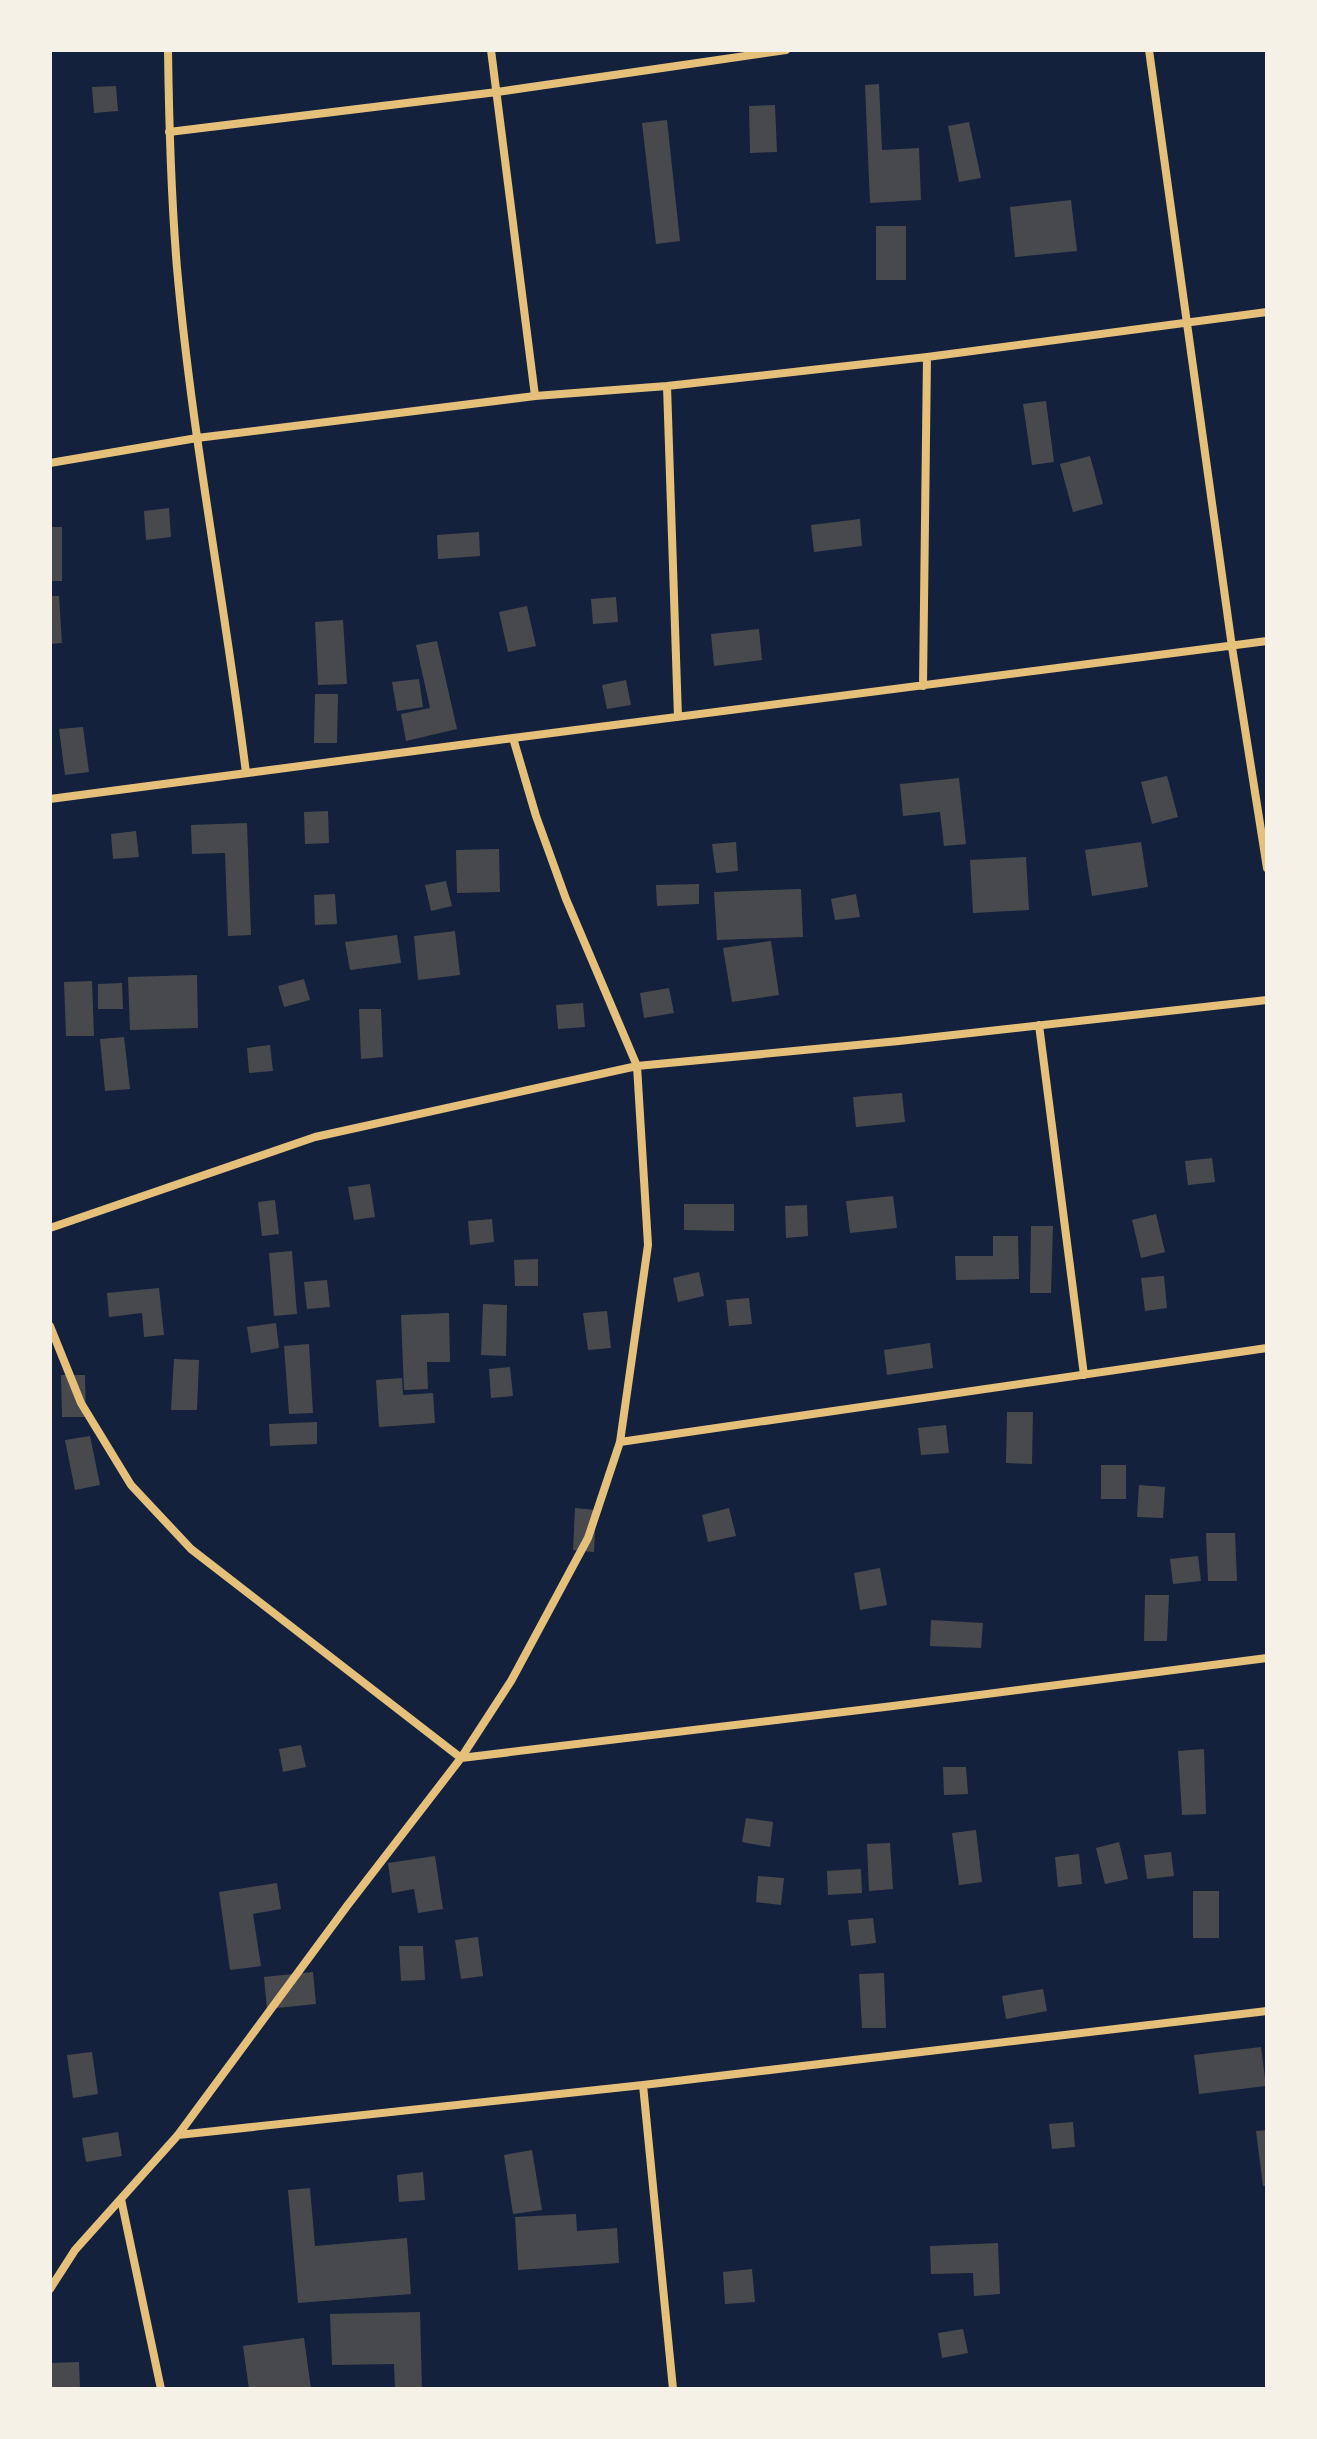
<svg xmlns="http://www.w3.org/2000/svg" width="1317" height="2439" viewBox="0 0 1317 2439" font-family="'Work Sans',sans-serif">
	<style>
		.building { fill: #48494c }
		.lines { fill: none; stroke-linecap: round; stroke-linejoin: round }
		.minor { stroke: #e5c07b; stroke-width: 8 }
	</style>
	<rect width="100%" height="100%" fill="#14213d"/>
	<path class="building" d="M879 84 882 150 919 148 921 200 870 203 865 85Z
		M116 86 118 111 94 113 92 87Z
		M775 105 777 152 750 153 749 106Z
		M667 120 680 241 656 244 642 123Z
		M969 122 981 178 959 182 948 126Z
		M1071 200 1077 251 1015 257 1010 207Z
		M876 226H906V280H876Z
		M1046 401 1054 462 1032 465 1023 404Z
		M1090 456 1103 504 1073 512 1060 464Z
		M169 508 171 537 146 540 144 511Z
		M860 519 862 546 814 552 811 525Z
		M50 527H62V581H50Z
		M479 532 480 556 438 559 437 535Z
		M50 596H59L62 643 50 644Z
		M616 597 618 622 593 624 591 599Z
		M527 606 536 646 508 652 499 612Z
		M343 620 347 684 318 685 315 622Z
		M759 629 762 660 714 666 711 634Z
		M437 641 457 729 406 741 401 714 430 708 416 645Z
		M419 679 423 707 397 711 392 682Z
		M626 680 631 705 607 709 602 685Z
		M315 694H338L337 743H314Z
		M83 727 89 772 65 775 59 729Z
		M1167 776 1178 817 1152 824 1141 782Z
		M959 778 966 844 944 846 940 812 903 816 900 784Z
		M328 811 329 843 305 844 304 812Z
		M247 823 251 935 228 936 225 853 192 854 191 825Z
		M136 831 139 857 113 859 111 834Z
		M736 842 738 871 716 873 712 844Z
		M1141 842 1148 887 1092 896 1085 850Z
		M499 849 500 892 457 893 456 850Z
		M1026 857 1029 910 973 913 970 860Z
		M446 881 452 906 431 911 425 885Z
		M699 884V904L657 906 656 885Z
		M801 889 803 937 717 940 714 892Z
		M335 894 337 924 315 925 314 895Z
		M856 894 860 917 835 920 831 899Z
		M455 931 460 975 418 980 414 936Z
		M397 935 401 963 350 970 345 942Z
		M771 941 779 995 732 1002 723 948Z
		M197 975 198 1028 130 1030 128 977Z
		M304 979 310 1000 284 1007 278 986Z
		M92 981 94 1036H66L64 982Z
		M122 983 123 1009H98V984Z
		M669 988 674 1013 644 1018 640 993Z
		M583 1003 585 1027 558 1029 556 1005Z
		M359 1009H381L383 1057 361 1059Z
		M124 1037 130 1089 105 1091 100 1039Z
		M270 1045 273 1071 249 1073 247 1048Z
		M902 1093 905 1122 856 1127 853 1097Z
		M1212 1158 1215 1182 1188 1185 1185 1161Z
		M370 1184 375 1217 354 1220 348 1187Z
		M893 1196 897 1228 850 1233 846 1201Z
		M275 1200 279 1234 262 1236 258 1202Z
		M684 1204H734V1231L684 1230Z
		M807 1205 808 1236 786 1238 785 1206Z
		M1156 1214 1165 1252 1141 1258 1132 1220Z
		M492 1219 494 1242 470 1245 468 1221Z
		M1031 1226H1053L1051 1293H1030Z
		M993 1236H1018L1019 1279 956 1280 955 1256H993Z
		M292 1251 297 1314 274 1316 269 1253Z
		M538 1259V1286H515L514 1260Z
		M699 1272 704 1296 678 1302 673 1278Z
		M1164 1276 1167 1308 1145 1311 1141 1278Z
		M327 1280 330 1307 307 1309 304 1282Z
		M159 1288 164 1335 144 1337 142 1313 109 1317 107 1293Z
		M749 1298 752 1324 729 1326 726 1300Z
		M483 1304 507 1305 506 1356 481 1355Z
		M607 1311 611 1348 588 1350 583 1313Z
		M449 1313 450 1362H427L428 1389 404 1390 401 1315Z
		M276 1323 279 1348 251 1353 247 1327Z
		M930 1343 933 1368 887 1375 884 1350Z
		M309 1344 313 1413 289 1414 284 1346Z
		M174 1359 199 1360 197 1410H171Z
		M510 1367 513 1396 491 1398 489 1369Z
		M61 1375H85L86 1417H62Z
		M402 1378 403 1395 433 1393 435 1423 379 1427 376 1380Z
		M1007 1412H1033L1032 1464 1006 1463Z
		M317 1422V1444L270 1446 269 1424Z
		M946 1425 949 1453 921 1455 918 1428Z
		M90 1436 100 1485 75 1490 65 1440Z
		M1101 1465H1126V1499H1101Z
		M1139 1485 1165 1487 1163 1518 1137 1517Z
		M575 1508 596 1510 594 1552 573 1550Z
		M729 1508 736 1536 708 1542 702 1515Z
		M1206 1533H1235L1237 1581H1208Z
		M1198 1556 1201 1581 1173 1584 1170 1559Z
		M880 1568 887 1605 860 1610 854 1573Z
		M1145 1595H1169L1167 1641H1144Z
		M931 1620 983 1623 981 1648 930 1646Z
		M301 1745 306 1767 283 1772 279 1749Z
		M1204 1749 1206 1814 1182 1815 1178 1751Z
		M943 1767H966L968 1794 944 1795Z
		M746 1818 773 1822 770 1847 742 1842Z
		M976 1830 982 1882 959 1885 952 1833Z
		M1119 1842 1128 1879 1105 1884 1096 1848Z
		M890 1843 893 1889 869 1891 867 1844Z
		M1171 1852 1174 1876 1147 1879 1144 1855Z
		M1079 1854 1082 1884 1058 1887 1055 1857Z
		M435 1856 443 1909 418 1913 414 1889 392 1893 388 1863Z
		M861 1869 862 1893 828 1895 827 1871Z
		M758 1876 784 1878 781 1905 756 1902Z
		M277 1883 281 1909 253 1914 261 1966 230 1970 219 1892Z
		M1193 1891H1219V1938H1193Z
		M873 1918 876 1943 851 1946 848 1920Z
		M478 1937 483 1976 461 1979 455 1940Z
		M399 1946H423L425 1980 401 1981Z
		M313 1972 316 2004 267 2009 264 1977Z
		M884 1973 886 2028H862L859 1974Z
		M1043 1989 1047 2011 1006 2019 1002 1996Z
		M1261 2047 1266 2086 1199 2094 1194 2055Z
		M92 2052 98 2094 73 2098 67 2055Z
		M1073 2122 1075 2147 1052 2149 1049 2124Z
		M1267 2130V2186H1263L1256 2131Z
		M118 2132 122 2156 86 2162 82 2138Z
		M532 2150 542 2210 513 2214 504 2155Z
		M423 2172 425 2200 399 2202 397 2175Z
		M310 2188 315 2246 407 2238 411 2294 298 2303 288 2190Z
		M576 2214 577 2231 617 2228 619 2263 518 2270 515 2217Z
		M998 2243 1000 2294 974 2296 973 2273 931 2274 930 2246Z
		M752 2269 755 2302 725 2304 723 2272Z
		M420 2312 422 2389H395L394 2364 332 2365 330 2314Z
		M963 2329 968 2353 942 2358 938 2333Z
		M304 2338 311 2389H249L243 2346Z
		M79 2362 80 2389H50V2363Z"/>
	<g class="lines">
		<path class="minor" d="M168 50C169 123 171 196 177 268 192 437 225 604 246 773
			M491 50 535 396
			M1149 50 1232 647 1267 868
			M169 132 497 92 786 50
			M667 386 678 717
			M50 463 197 438 535 396 667 386 927 357 1267 312
			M923 686 927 357
			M513 738 1267 641
			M50 799 513 738 536 816 566 899 637 1066 648 1245 620 1442 588 1538 511 1681 461 1758 347 1906 178 2135 75 2250 50 2289
			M1039 1025 1084 1375
			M50 1228 315 1137 637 1066 899 1041 1267 1000
			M50 1326 81 1403 131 1485 191 1549 461 1758 893 1706 1267 1658
			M620 1442 1267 1348
			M643 2085 673 2389
			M178 2135 643 2085 1267 2011
			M121 2199 161 2389"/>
	</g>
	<rect width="1317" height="2439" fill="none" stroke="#f6f1e7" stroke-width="104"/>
</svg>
